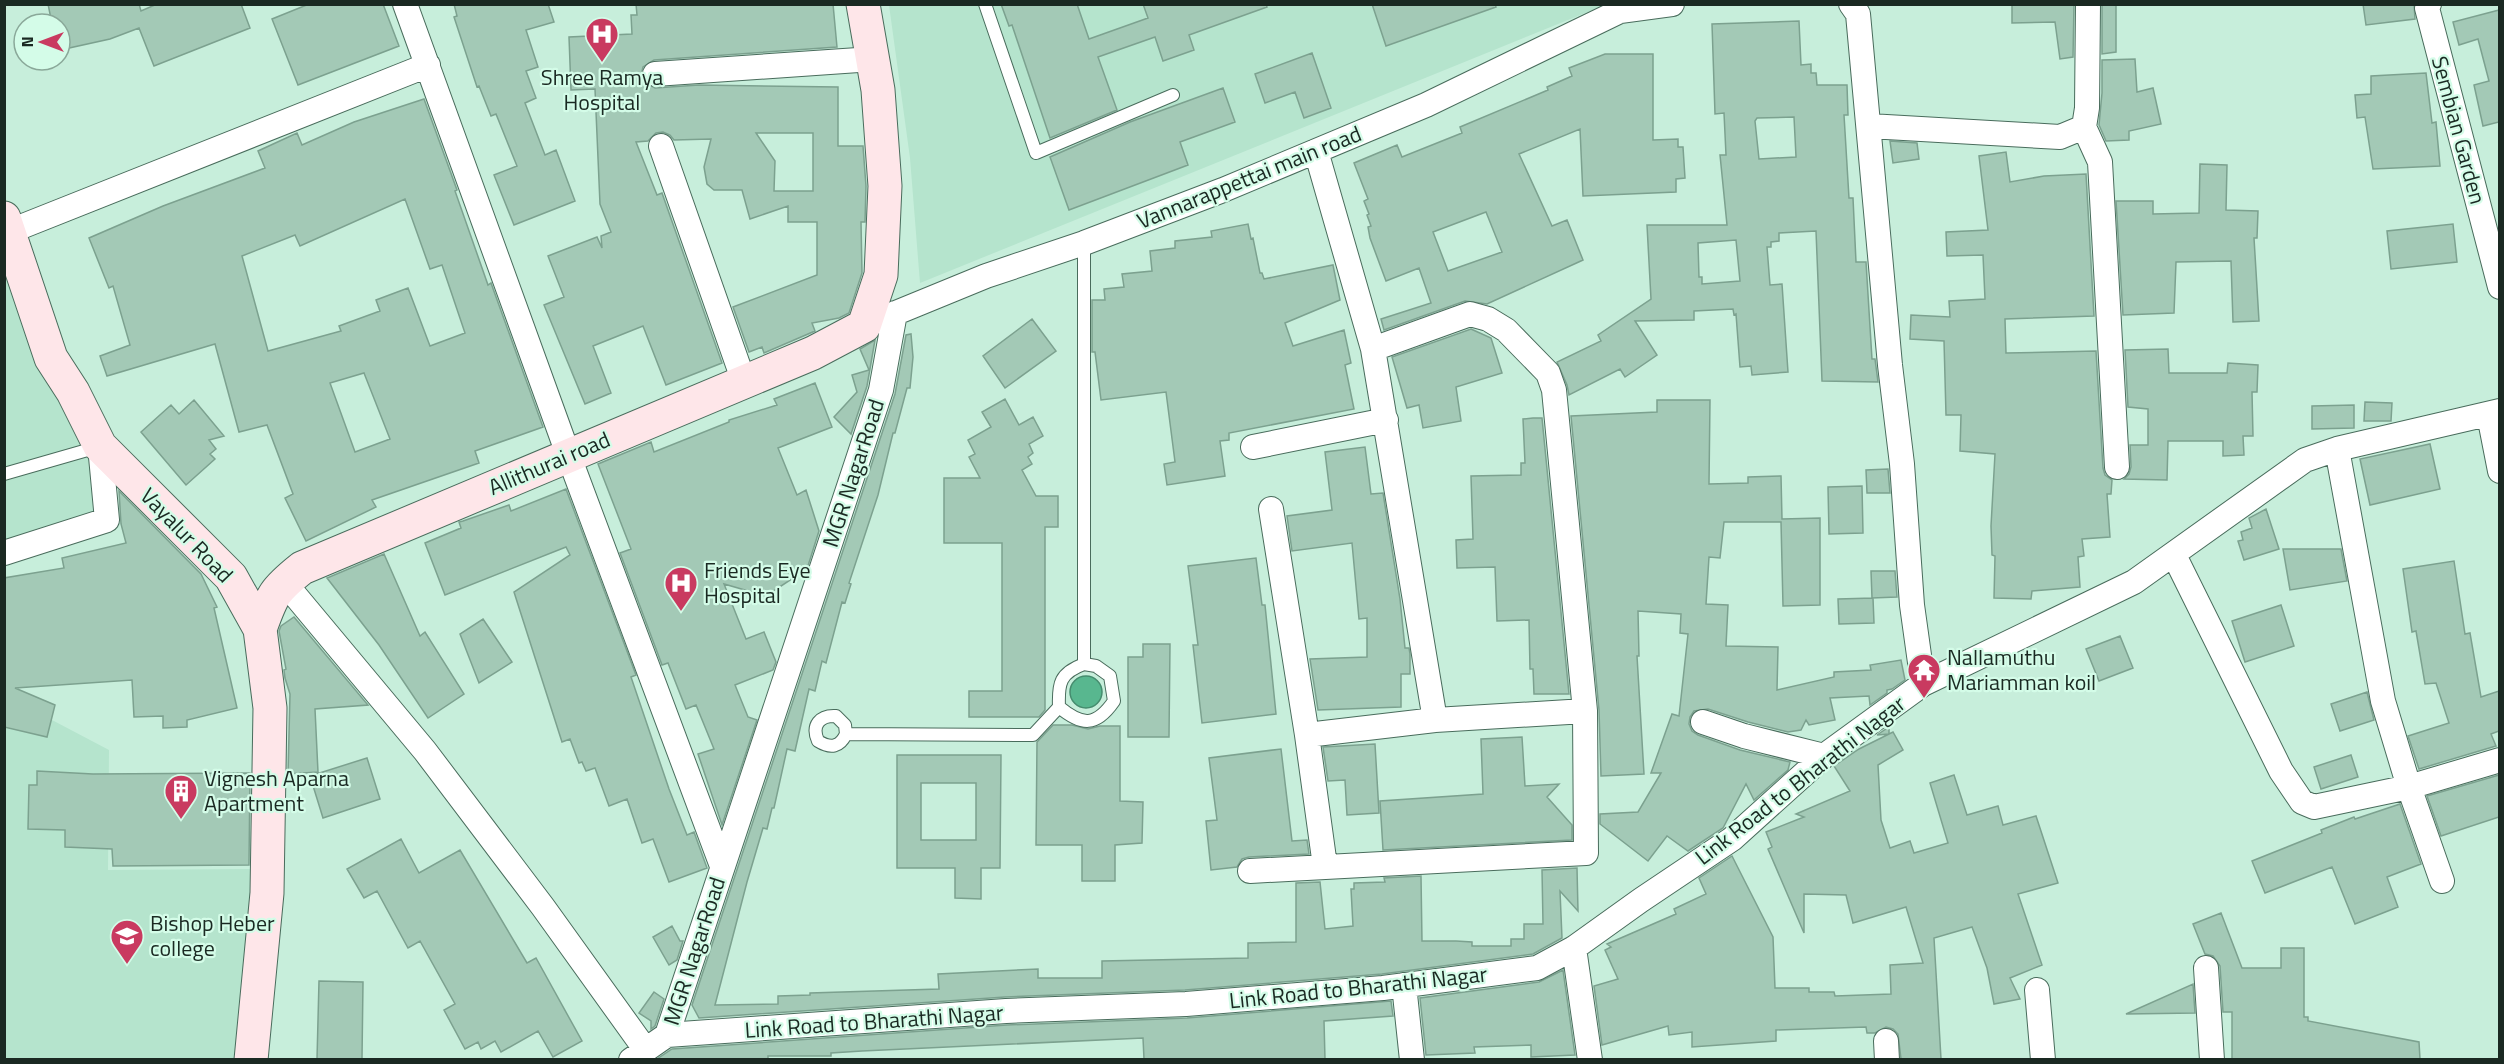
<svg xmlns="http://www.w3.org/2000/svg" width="2504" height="1064" viewBox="0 0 2504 1064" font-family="'Titillium Web',sans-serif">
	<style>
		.built { fill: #b5e4cd }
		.water { fill: #58b78f; stroke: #458c6e; stroke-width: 1.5 }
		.building { fill: #a3c9b6; stroke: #7ca18f; stroke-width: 1.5; fill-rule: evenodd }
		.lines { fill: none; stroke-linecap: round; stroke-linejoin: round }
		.lane-casing { stroke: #496c5c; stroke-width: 14 }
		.street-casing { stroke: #496c5c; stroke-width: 26 }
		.secondary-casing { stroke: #496c5c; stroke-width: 35 }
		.lane { stroke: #fff; stroke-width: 12 }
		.street { stroke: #fff; stroke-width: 24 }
		.secondary { stroke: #fee6e9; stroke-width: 33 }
		.labels { text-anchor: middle; stroke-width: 4.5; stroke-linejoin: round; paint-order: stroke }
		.poi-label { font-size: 22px; fill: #1a2922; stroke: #d4fce8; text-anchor: start }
		.street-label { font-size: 22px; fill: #1a2922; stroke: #d4fce8 }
	</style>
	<rect width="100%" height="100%" fill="#c7eedb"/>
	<path class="built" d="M889 5H1605L920 283 910 158Z
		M4 268 92 458 93 514 4 546Z
		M4 710 24 712 52 720 109 750 108 870 259 869 242 1059H5Z"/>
	<path class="water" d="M1070 692a16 16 0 1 1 32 0a16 16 0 1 1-32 0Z"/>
	<path class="building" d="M48 4H139L141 11 157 4H241L250 28 154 66 139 28 110 39 60 50V24H52Z
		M309 4H383L399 46 298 85 272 19Z
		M454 4H548L554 22 526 30 538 67 526 71 536 98 525 103 545 155 556 150 575 201 514 225 494 175 517 166 496 114 491 116 479 86 477 87 454 17 457 16Z
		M636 4H833L837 47 654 60 643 67 641 76 644 82 655 88 699 85 838 87V146H863L866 186 865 222H861L862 273 849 313 839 318 812 323 815 331 764 353 762 347 749 352 733 307 817 275V222H788V206L750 219 742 190H714L707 184 704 167 711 139 674 140 670 135 663 132 656 133 648 141 636 142 657 195 662 193 722 363 666 385 643 326 593 346 611 393 585 404 544 305 564 297 548 256 597 237 602 248 601 236 611 232 600 204 595 89 571 90 569 37 632 34 631 15H637ZM756 133H813V191H774L775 161Z
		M1001 4H1077L1089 39 1148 18 1143 4H1266L1267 7 1189 35 1194 50 1163 61 1155 37 1098 57 1117 110 1050 138 1012 25 1009 26Z
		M1372 4H1495L1496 7 1386 46Z
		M2012 4H2074L2073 57 2060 59 2055 22 2012 23Z
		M2102 4H2116V52L2102 54Z
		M2363 4H2414L2415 19 2366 25Z
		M2499 10V122L2483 126 2474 85 2489 81 2478 39 2459 45 2453 22Z
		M1799 21 1801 65 1811 64V73H1816L1817 85H1847L1848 115H1844L1849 198H1853L1856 262H1866L1872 359H1875L1878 382 1822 381 1816 231 1779 233V241L1771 242V247H1767L1770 285 1782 284 1788 372 1752 375 1751 366 1740 367 1736 314 1734 315 1733 309 1694 311V320L1635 321 1657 355 1625 377 1620 369 1569 395 1567 385 1557 362 1601 341 1598 335 1651 299 1647 225H1727L1720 155H1726L1724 113 1715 114 1712 24ZM1794 117 1796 157 1759 159 1755 121 1757 118ZM1736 240 1740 281 1702 284V277H1699L1698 243Z
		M1312 53 1331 108 1304 118 1295 92 1265 103 1255 74Z
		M1605 54H1653V140L1678 139V147H1683L1685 178 1676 179V192L1583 196 1580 129 1519 154 1552 226 1567 220 1583 260 1487 304 1465 301 1384 330 1381 319 1431 303 1419 268 1386 281 1370 238 1368 227 1371 226 1367 215 1369 214 1364 201 1368 199 1354 163 1397 145 1402 157 1462 133 1460 127 1548 90 1547 87 1572 76 1569 68ZM1486 212 1502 252 1448 271 1433 232Z
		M2135 59 2137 92 2153 88 2161 124 2129 131V140L2106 141 2099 125 2102 93V60Z
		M2426 73 2432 123 2436 122 2440 166 2373 169 2365 117 2357 118 2355 95 2371 94V76Z
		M1223 88 1235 122 1180 142 1188 165 1069 210 1050 157 1130 122Z
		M424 99 457 190 455 191 488 285 491 283 543 427 475 451 479 463 372 500 376 507 306 541 285 498 293 494 267 425 239 432 215 344 107 376 100 356 130 345 113 286 109 288 89 238 163 206 265 168 258 151 297 133 302 145 354 122ZM405 199 430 269 442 265 465 333 430 346 408 288 376 300 380 311 339 326 341 331 268 351 242 256 295 235 300 246ZM364 373 390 439 355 452 330 383Z
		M1890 141 1917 143 1919 159 1893 163Z
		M2006 152 2010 182 2044 176 2086 174 2094 316 2005 319 2006 353 2096 351 2103 468 2105 475 2112 480 2111 494H2107L2110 537 2082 539 2084 556 2078 557 2080 587 2032 591 2031 599 1994 598 1995 556 1992 555 1991 526 1995 454 1960 451 1961 415H1946L1944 341 1910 339 1911 315 1950 317 1949 301 1985 299 1983 255 1947 256 1946 232 1988 230 1979 156Z
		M2200 164 2227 165 2226 210 2258 211 2257 238H2254L2259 321 2233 322 2231 261 2176 262 2174 313 2123 315 2116 201H2153V214L2199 213Z
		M1248 224 1251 239 1253 238 1260 273H1262L1264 279 1333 265 1340 300 1285 323 1293 346 1344 330 1351 363 1345 365 1354 409 1229 433V440L1220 441 1225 476 1167 485 1164 464 1175 462 1166 392 1101 400 1095 352H1092V300H1105L1104 289 1124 287 1122 274 1152 271 1150 251 1175 248V241L1212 237 1211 231Z
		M2453 224 2457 262 2391 269 2387 231Z
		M1032 319 1056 351 1005 388 983 356Z
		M1471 329 1491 338 1502 373 1456 387 1461 421 1423 428 1419 405 1407 408 1392 357Z
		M911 334 913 357 910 388H907L895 433H893L878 495 849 583 851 584 845 603 842 602 826 663 822 661 815 691 809 689 795 751 787 749 774 808H772L767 829 763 828 747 882 715 1005 778 1004V996L810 995V993L939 989 938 974 1038 969V978H1102V961L1248 958V943L1296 942V883L1320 882 1325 929 1353 926 1351 889H1354V883L1385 882 1384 878 1421 876 1422 941H1456L1472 942V946H1511V939H1524V924H1543L1542 870 1577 868 1578 911 1560 891 1562 938 1533 954 1382 974 1185 990 1005 997 699 1018 692 1005 895 394 906 335Z
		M875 340 867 386 851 434 834 417 857 392 852 375 869 370 860 349Z
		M2168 349 2169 373H2227L2228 363 2258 365 2257 392H2252L2253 436H2243L2244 455 2223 456V441H2168L2167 480 2124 479 2129 474 2131 467 2130 445H2148V409L2128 407 2125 350Z
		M815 383 832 427 778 448 797 495 806 490 819 531 807 569 766 596 724 584 746 639 764 632 776 662 773 670 735 685 748 717 757 720 722 825 698 754 714 749 696 705 686 709 668 663 662 665 620 553 631 549 598 464 651 442 654 452 729 422V420L777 405 774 399Z
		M1005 399 1019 425 1033 417 1043 436 1029 444 1033 453 1028 457 1032 464 1022 470 1036 496H1058V527H1045V710L1039 717H969V691H1002V543H944V478H980L969 457 975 454 968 440 991 427 982 412Z
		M194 400 224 436 209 440 216 449 210 454 215 459 186 485 141 432 171 405 179 414Z
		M1657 400H1710L1709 484 1748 483V477L1781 476 1782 519 1820 518V605L1783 606 1781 522H1724L1720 558 1709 557 1706 604 1728 605 1726 646 1778 647 1777 690 1834 677V672L1871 670 1870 665 1901 660 1905 680 1892 689 1887 690V693L1870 705 1869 696 1830 698 1835 720 1809 725 1806 720 1801 730 1788 732 1748 722 1708 709 1694 711 1690 717 1689 724 1692 731 1698 735 1740 750 1790 762 1788 770 1754 800 1746 784 1723 828 1688 851 1667 836 1648 861 1600 824V814L1638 812 1661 773H1651L1672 714 1679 716 1688 634 1680 633 1681 614 1638 611 1639 656H1637L1644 774 1601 776 1599 710 1571 416 1657 412Z
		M2365 402 2392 403 2391 421H2364Z
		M2354 405V428L2312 429V406Z
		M1533 418H1542L1569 694H1534L1533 669H1530L1529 620 1497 621 1495 567 1457 568 1456 540 1473 539 1471 476 1521 475V463H1525L1523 419Z
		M2430 444 2440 489 2370 505 2360 459Z
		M1365 447 1371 494 1383 493 1400 599 1405 648H1409L1410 654V674H1401V707L1318 710 1310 659 1367 657V618L1359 619 1352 543 1292 551 1287 516 1332 510 1325 452Z
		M1888 469 1890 493H1867L1866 470Z
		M1862 486 1863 533 1829 534 1828 487Z
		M566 489 636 675 631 677 669 789 687 835 694 832 707 868 669 882 653 839 642 843 627 799 609 806 595 768 586 771 582 762 579 763 570 739 562 742 514 592 570 555 566 547 445 595 425 543 461 528 459 522 463 521 509 505 511 511Z
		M119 491 201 574 217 607 214 608 237 708 187 720V727L163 728V716L134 717 132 680 15 688 55 705 47 737 4 727V578L64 568 62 558 126 543 121 524Z
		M2266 509 2279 549 2244 560 2238 541 2243 540 2241 532 2252 528 2249 518Z
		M2283 549H2341L2347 581 2290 590Z
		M384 554 420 636 425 632 464 694 428 718 379 645 327 578Z
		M1256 558 1262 605H1265L1276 714 1202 723 1193 645H1198L1188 566Z
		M2454 561 2465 634 2470 633 2481 697 2499 691V731L2491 734 2496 746 2419 769 2408 736 2449 723 2436 683 2425 684 2416 631 2412 632 2403 569Z
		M1871 571H1895L1897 597 1872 598Z
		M1873 598 1874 623 1839 624 1838 599Z
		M2281 605 2294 646 2245 662 2232 621Z
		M294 617 368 705 315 709 318 772 288 774 290 694 285 678 284 670 286 669 279 631 281 626Z
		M483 619 512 662 479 683 460 634Z
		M2120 636 2133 668 2099 681 2086 649Z
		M1143 644H1170L1169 737H1128V657H1143Z
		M2367 692 2374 720 2340 731 2331 704Z
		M1053 725H1072L1088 729 1100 726H1120V801L1143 802 1142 843 1115 845V881H1082V845H1036L1037 742Z
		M1889 727V734L1893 732 1903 750 1878 765 1881 820 1890 848 1910 841 1914 853 1948 843 1930 783 1954 775 1967 815 1998 806 2003 825 2036 816 2058 883 2018 894 2042 965 2010 978 2020 999 1994 1004 1987 968 1972 927 1934 938 1941 1059H1901L1898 1034 1893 1029 1886 1027 1875 1033H1867L1866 1027 1776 1030V1041L1692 1047V1032L1669 1035 1668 1026 1602 1045 1594 986 1618 979 1605 950 1611 947 1607 944 1676 914 1674 909 1706 894 1699 878 1732 856 1773 937 1775 988H1809V992H1834L1835 996 1891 994 1890 965 1923 963 1906 907 1853 923 1846 895 1804 894V933L1768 849 1772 847 1766 832 1804 817 1796 814 1850 791 1834 766 1859 749 1889 734 1877 735Z
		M1522 737 1525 786 1559 784 1547 797 1572 825V840L1383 850 1380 801 1483 794 1481 739Z
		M1375 744 1379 813 1347 815 1345 780 1328 781 1323 747Z
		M1281 749 1292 841 1307 840 1309 854 1249 857 1242 859 1237 867 1211 870 1206 821 1217 820 1209 758Z
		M897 755H1001L1000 868H981V899L955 898V868H897ZM921 783H976V840H921Z
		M2351 755 2358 777 2321 789 2314 767Z
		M367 758 380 799 323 818 310 776Z
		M37 771 93 774 250 773 249 865 113 866 112 849 65 847V830L28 829 29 785H37Z
		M2499 775V817L2441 836 2427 796Z
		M2400 804 2421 864 2387 877 2398 907 2355 924 2332 867 2265 893 2252 861 2322 833 2321 830 2354 817 2355 819Z
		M401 839 419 873 460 850 527 963 536 958 582 1041 553 1057 538 1031 501 1052 495 1041 481 1049 478 1042 465 1049 444 1010 455 1004 420 941 408 948 377 891 364 898 347 869Z
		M2221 913 2242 968H2281V948H2304V1017H2308V1021L2419 1042 2420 1059H2232V1012H2223L2220 966 2213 956 2205 954 2193 924Z
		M672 926 680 941H683L677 960 669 965 653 937Z
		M1563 970 1575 1055 1531 1057V1045L1474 1047 1475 1053 1426 1055 1420 998 1539 982Z
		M319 981 363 982 362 1059H317Z
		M2193 984 2195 1013 2126 1014Z
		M654 992 664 999 655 1026 651 1029V1021L639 1013Z
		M1391 1001 1393 1016 1324 1021 1325 1059H1144L1143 1038 862 1051 831 1053V1056H768V1059H657L672 1049 1007 1025 1187 1018Z"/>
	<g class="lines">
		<defs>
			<path id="lane" d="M985 4 1036 153 1173 95
				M4 474 98 447
				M1084 664C1060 673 1058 683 1059 707 1082 726 1096 727 1114 701L1110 676 1096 666 1084 664V243
				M846 734 845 725 836 716C820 715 811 725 818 741 831 749 840 747 846 734L1033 735 1059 707"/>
			<path id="street" d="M405 4 568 454 722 866
				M1851 4 1858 14 1890 365 1902 464 1912 605 1923 684
				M2429 4 2427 8 2500 287
				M1620 11 1672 4
				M655 74 873 59
				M1869 126 2060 137 2084 127 2087 108 2088 4
				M2084 127 2100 162 2117 467
				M661 146 744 382
				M1316 151 1373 349 1435 720 1307 735 1325 866
				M8 232 428 65
				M864 326 986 276 1084 243 1223 190 1426 105 1620 11V4
				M1373 349 1470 314 1488 319 1506 330 1548 373 1554 390 1585 711 1435 720
				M2489 415 2500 471
				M1253 447 1386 420
				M2337 449 2383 701 2409 787 2442 881
				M1271 509 1307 735
				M4 553 107 520 100 446
				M2174 555 2281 771 2302 802 2314 807 2409 787 2500 760
				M284 582 425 751 543 907 645 1049
				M1703 722 1744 736 1824 756
				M1250 871 1586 853 1585 711
				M1574 948 1590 1060
				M2206 968 2212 1060
				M1404 985 1412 1060
				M2037 990 2043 1060
				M667 1035 1006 1011 1186 1004 1383 988 1537 968 1574 948 1641 900 1732 839 1824 756 1923 684 2134 582 2305 460 2337 449 2500 411
				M1886 1041 1887 1060
				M631 1060 667 1035 881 390 895 313"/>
			<path id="secondary" d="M4 218 51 358 73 392 100 446 231 577 260 629 270 708 267 893 251 1060
				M260 629C272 596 273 591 302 568L813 353 864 326 881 275 885 186 878 90 863 4"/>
		</defs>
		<use href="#lane" class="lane-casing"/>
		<use href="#street" class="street-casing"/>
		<use href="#secondary" class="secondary-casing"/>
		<use href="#lane" class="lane"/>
		<use href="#street" class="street"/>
		<use href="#secondary" class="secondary"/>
	</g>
	<defs>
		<symbol id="hospital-pin" viewBox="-11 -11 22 30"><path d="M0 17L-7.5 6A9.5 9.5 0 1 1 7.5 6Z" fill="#c93a60" stroke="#d4fce8"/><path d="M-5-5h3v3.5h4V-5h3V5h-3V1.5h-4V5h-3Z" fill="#fff"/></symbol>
		<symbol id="temple-pin" viewBox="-11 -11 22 30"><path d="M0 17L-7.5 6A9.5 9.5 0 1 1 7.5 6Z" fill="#c93a60" stroke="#d4fce8"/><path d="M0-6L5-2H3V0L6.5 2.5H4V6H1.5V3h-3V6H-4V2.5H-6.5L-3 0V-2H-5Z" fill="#fff"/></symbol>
		<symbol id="building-pin" viewBox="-11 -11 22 30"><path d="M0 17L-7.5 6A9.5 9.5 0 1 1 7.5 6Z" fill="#c93a60" stroke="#d4fce8"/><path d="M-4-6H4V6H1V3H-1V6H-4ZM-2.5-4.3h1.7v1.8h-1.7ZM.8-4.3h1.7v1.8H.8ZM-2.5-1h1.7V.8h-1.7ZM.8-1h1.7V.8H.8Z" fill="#fff"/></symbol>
		<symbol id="university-pin" viewBox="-11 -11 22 30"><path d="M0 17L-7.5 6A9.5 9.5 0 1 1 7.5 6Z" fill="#c93a60" stroke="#d4fce8"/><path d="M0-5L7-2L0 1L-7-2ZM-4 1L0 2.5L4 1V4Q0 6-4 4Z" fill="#fff"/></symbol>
	</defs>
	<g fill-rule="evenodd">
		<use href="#hospital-pin" x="583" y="15" width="38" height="52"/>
		<use href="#hospital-pin" x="662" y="564" width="38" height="52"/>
		<use href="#temple-pin" x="1905" y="651" width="38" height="52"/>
		<use href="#building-pin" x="162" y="772" width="38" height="52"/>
		<use href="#university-pin" x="108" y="917" width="38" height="52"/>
	</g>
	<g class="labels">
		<g class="poi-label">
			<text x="602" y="85" text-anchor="middle">Shree Ramya<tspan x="602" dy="25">Hospital</tspan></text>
			<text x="704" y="578">Friends Eye<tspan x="704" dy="25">Hospital</tspan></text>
			<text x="1947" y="665">Nallamuthu<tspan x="1947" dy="25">Mariamman koil</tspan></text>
			<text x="204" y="786">Vignesh Aparna<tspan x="204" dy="25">Apartment</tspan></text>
			<text x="150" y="931">Bishop Heber<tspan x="150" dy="25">college</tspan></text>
		</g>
		<g class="street-label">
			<text transform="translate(2459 130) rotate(75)" y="8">Sembian Garden</text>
			<text transform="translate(1249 177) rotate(-22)" y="8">Vannarappettai main road</text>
			<text transform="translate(549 463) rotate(-23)" y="8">Allithurai road</text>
			<text transform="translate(853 473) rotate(-72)" y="8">MGR NagarRoad</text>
			<text transform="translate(187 535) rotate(46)" y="8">Vayalur Road</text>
			<text transform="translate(1800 780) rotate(-38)" y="8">Link Road to Bharathi Nagar</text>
			<text transform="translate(694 951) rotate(-72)" y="8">MGR NagarRoad</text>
			<text transform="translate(1358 987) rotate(-6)" y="8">Link Road to Bharathi Nagar</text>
			<text transform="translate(874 1021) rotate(-4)" y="8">Link Road to Bharathi Nagar</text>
		</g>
	</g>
	<rect width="2504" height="1064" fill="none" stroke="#1a2922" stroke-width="12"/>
	<g transform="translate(42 42) rotate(270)"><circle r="28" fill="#d4fce8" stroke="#8aa899" stroke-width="1.5"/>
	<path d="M0-4.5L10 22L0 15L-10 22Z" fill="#c93a60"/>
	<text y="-9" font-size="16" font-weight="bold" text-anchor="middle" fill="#1a2922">N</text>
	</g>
</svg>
